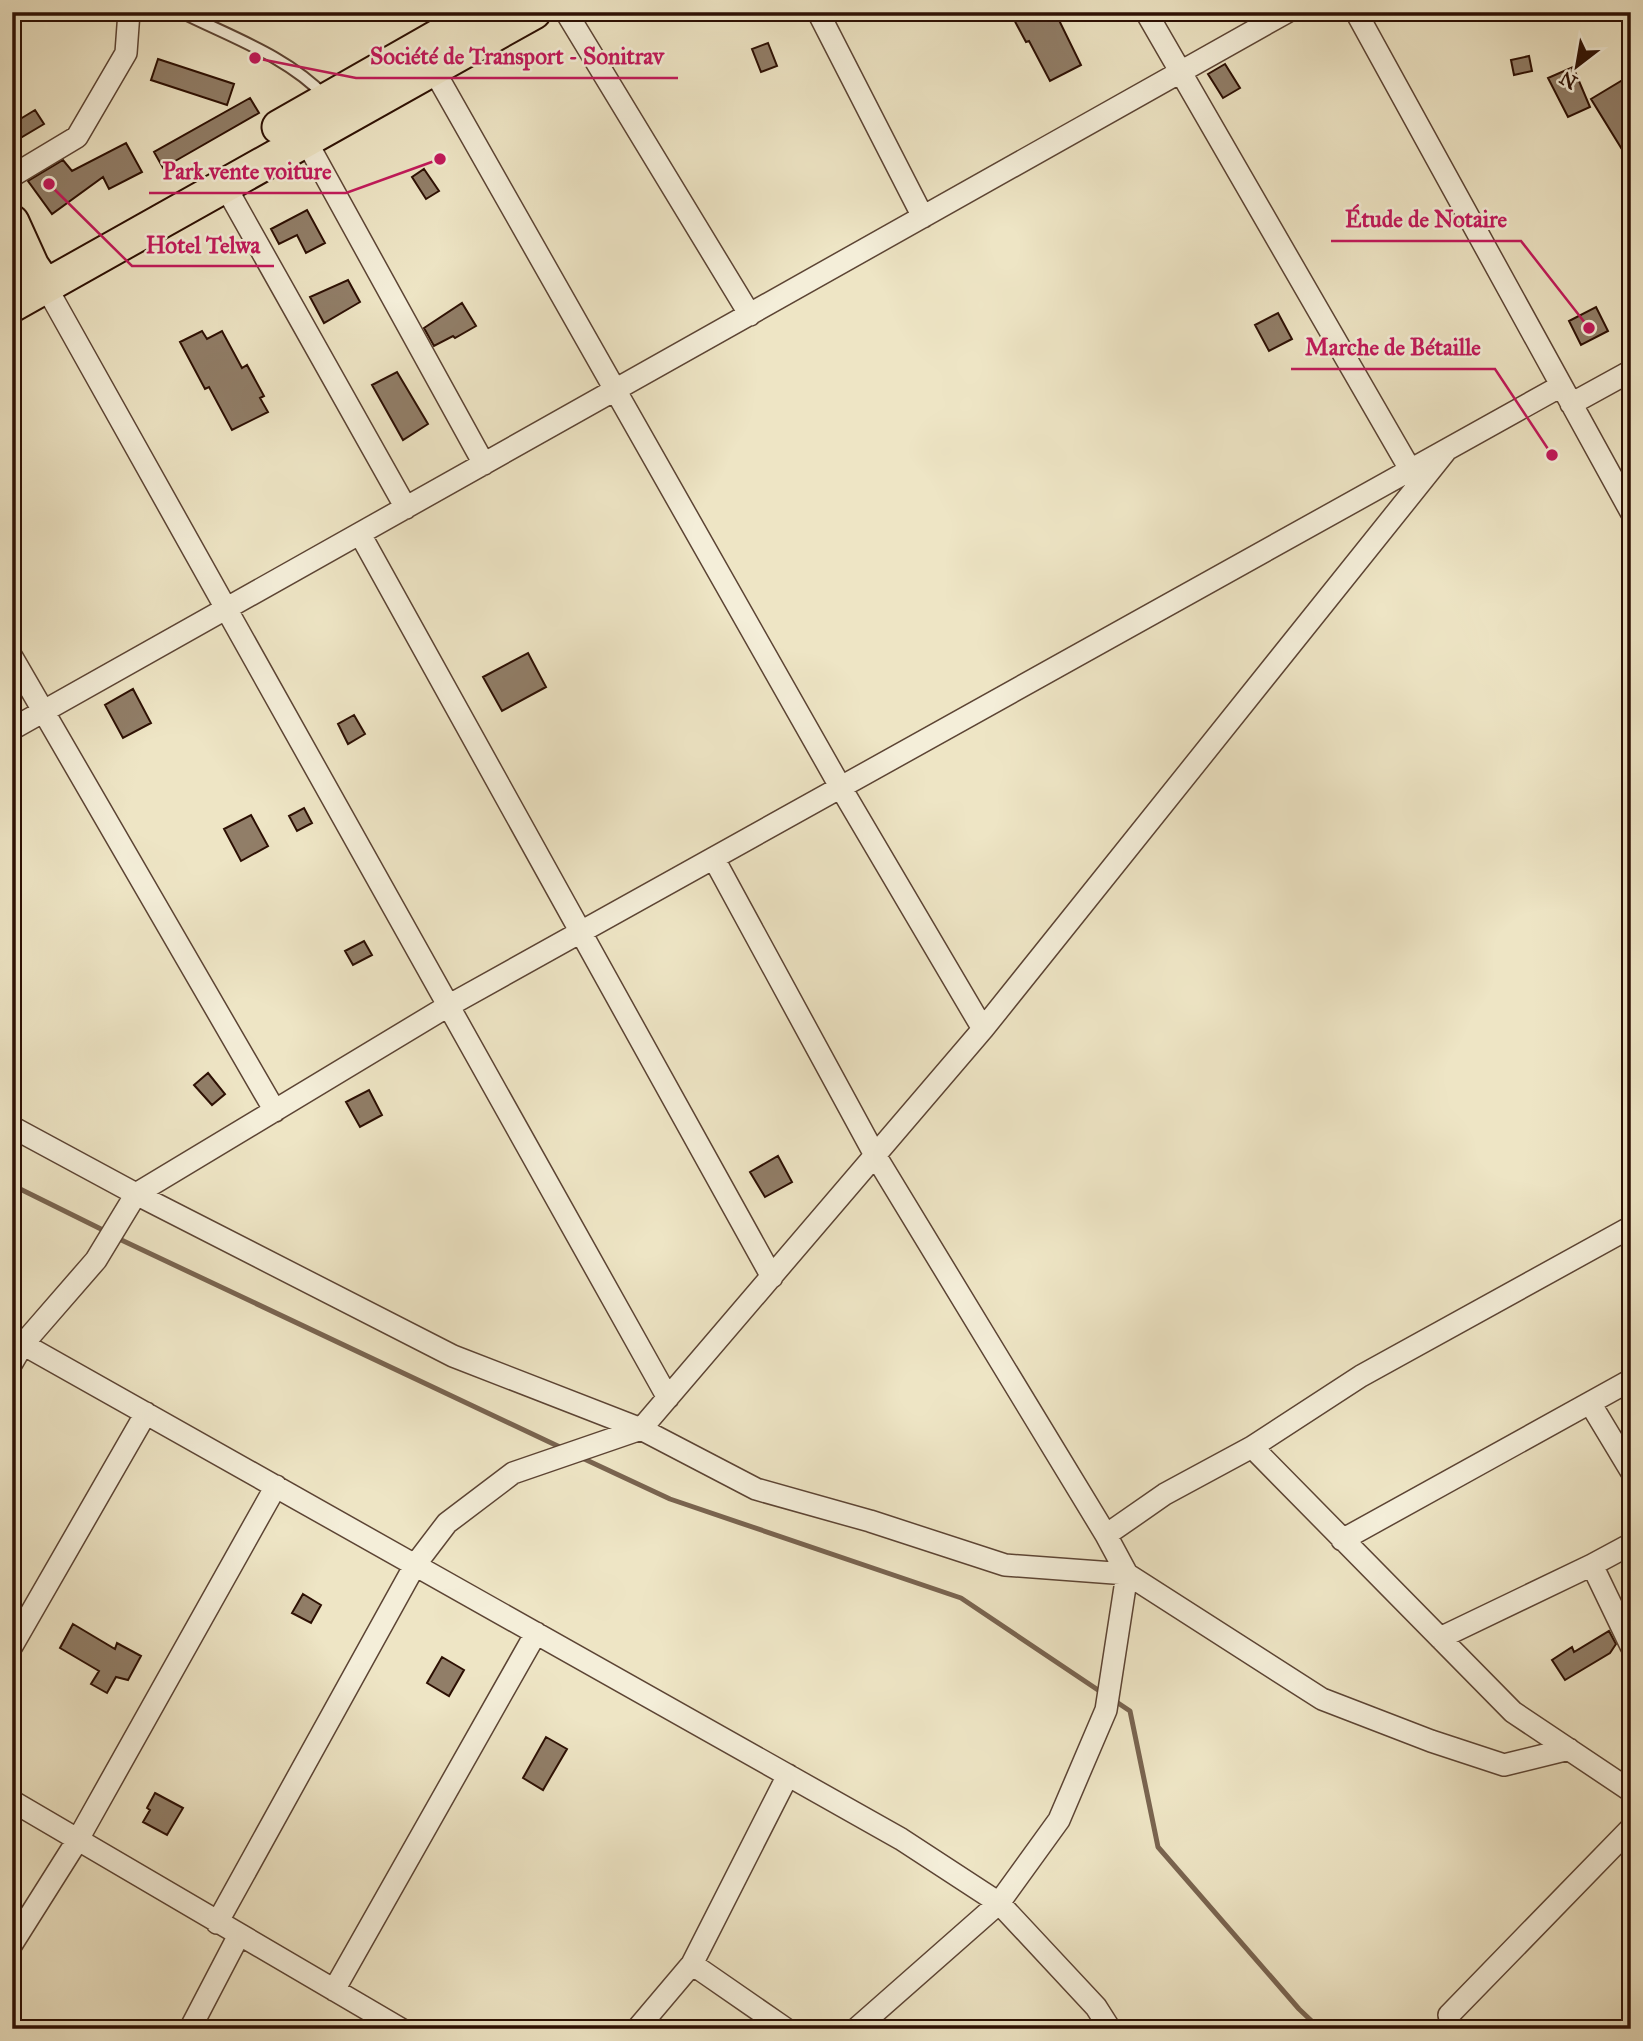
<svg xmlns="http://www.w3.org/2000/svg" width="1643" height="2041" viewBox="0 0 1643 2041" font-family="'IM FELL Great Primer',serif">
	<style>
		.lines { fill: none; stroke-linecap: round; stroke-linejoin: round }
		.stream { stroke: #796450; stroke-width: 5 }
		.building { fill: #917e68; stroke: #2c0f03; stroke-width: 2 }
		.service-casing { stroke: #5c4434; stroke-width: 14 }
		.minor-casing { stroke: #5c4434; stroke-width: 24 }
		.primary-casing { stroke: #2c0f03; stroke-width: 37 }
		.service { stroke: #f4eed9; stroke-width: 10 }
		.minor { stroke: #f4eed9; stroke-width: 21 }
		.primary { stroke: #eee5c5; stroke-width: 33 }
		.leader { fill: none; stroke: #c2185b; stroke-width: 2.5 }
		.callout-dot { fill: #c2185b; stroke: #f4eed9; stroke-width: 2.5 }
		.callout-label { font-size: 23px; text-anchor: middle; font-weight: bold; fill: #c2185b; stroke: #f4eed9; stroke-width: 5; stroke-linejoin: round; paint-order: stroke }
	</style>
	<rect width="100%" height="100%" fill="#eee5c5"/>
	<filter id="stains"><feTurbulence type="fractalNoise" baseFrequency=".00286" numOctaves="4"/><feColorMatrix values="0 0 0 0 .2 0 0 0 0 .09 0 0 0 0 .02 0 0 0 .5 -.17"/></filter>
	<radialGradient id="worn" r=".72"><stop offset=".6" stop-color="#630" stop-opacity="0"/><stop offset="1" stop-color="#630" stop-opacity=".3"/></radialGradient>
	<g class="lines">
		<path class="stream" d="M12 1185 107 1232
			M115 1237 562 1448
			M580 1457 670 1499 961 1598 1104 1694
			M1112 1699 1130 1711 1158 1847 1299 2009 1320 2029"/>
	</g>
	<path class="building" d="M1010 12H1055L1081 65 1050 81 1029 41 1026 42Z
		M768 43 777 66 761 72 752 49Z
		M1529 56 1532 71 1514 75 1511 60Z
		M158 59 234 84 227 105 151 80Z
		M1225 64 1240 88 1223 98 1208 74Z
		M1573 67 1590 107 1568 117 1548 78Z
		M1631 75V164L1591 99Z
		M250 98 259 113 163 168 154 152Z
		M35 110 44 124 12 143V124Z
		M126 143 142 172 109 189 103 177 52 214 28 181 63 160 72 171Z
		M424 169 439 191 426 199 412 177Z
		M307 210 325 243 306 253 297 235 279 244 271 229Z
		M348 280 360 302 324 323 310 297Z
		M462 303 476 326 455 338 453 336 434 346 424 328Z
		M1596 307 1608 331 1581 345 1569 321Z
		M1278 313 1292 339 1269 351 1255 325Z
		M202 331 207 339 222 331 242 368 247 365 264 396 260 398 268 412 232 430 209 387 205 389 180 342Z
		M397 372 428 424 403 440 372 385Z
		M528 653 546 687 502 711 483 677Z
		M133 689 151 723 123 738 105 705Z
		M354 715 365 734 348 744 338 724Z
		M304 808 312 823 297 831 289 816Z
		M251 815 268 846 241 861 224 829Z
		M364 941 372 955 353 965 345 951Z
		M208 1073 225 1094 212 1105 194 1085Z
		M369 1090 382 1115 360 1127 346 1102Z
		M778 1156 792 1182 765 1197 750 1172Z
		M303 1594 321 1605 311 1623 292 1613Z
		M73 1624 115 1649 117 1643 141 1656 128 1680 116 1677 107 1693 91 1684 99 1671 60 1648Z
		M1609 1631 1616 1644 1610 1653 1565 1680 1552 1660 1572 1647 1574 1652Z
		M442 1657 464 1670 449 1696 427 1683Z
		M546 1737 567 1749 543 1790 523 1778Z
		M155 1793 183 1808 167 1835 143 1822 150 1810 147 1808Z"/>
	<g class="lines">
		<defs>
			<path id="service" d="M181 12C231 37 287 56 326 97"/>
			<path id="minor" d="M566 12 750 315
				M818 12 923 217
				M1146 12 1411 471
				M1356 12 1631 512
				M432 67 841 788 983 1029
				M305 139 484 464
				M12 176 77 137 126 53 129 12
				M224 184 406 508
				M45 285 668 1398
				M1571 404 1631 371
				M360 534 772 1277
				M12 657 275 1111
				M12 729 1287 12
				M714 859 875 1155 1106 1535 1127 1574 1106 1710 1059 1820 999 1903 856 2029
				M12 1127 136 1194 453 1356 641 1429 756 1489 870 1521 1005 1565 1127 1574 1322 1699 1431 1741 1504 1765 1569 1749
				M12 1338 901 1839 999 1903 1096 2007 1110 2029
				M12 1363 23 1344 96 1260 136 1194 448 1006 1561 386
				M1590 1403 1631 1471
				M1252 1447 1513 1712 1631 1791
				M1106 1535 1165 1494 1252 1447 1361 1376 1631 1227
				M1342 1540 1631 1380
				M1592 1565 1631 1646
				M1440 1638 1592 1565 1631 1544
				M12 1646 146 1413
				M12 1801 401 2029
				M217 1923 415 1565 447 1523 513 1473 641 1429 983 1029 1445 452
				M12 1944 77 1841 276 1486
				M692 1964 788 1775
				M334 1990 536 1633
				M1449 2015 1631 1828
				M190 2029 239 1935
				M637 2029 692 1964 786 2029"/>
			<path id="primary" d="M279 127 481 12
				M12 222 32 266 45 285
				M12 305 534 12"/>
		</defs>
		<use href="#service" class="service-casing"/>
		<use href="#minor" class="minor-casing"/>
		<use href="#primary" class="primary-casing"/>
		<use href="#service" class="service"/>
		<use href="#minor" class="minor"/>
		<use href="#primary" class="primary"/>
	</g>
	<path class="leader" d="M255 58L356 78H678M440 159L346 193H149M1589 328L1521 241H1331M49 184L132 266H274M1552 455L1495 369H1291"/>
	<g class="callout-dot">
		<circle cx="255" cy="58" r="7"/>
		<circle cx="440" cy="159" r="7"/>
		<circle cx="1589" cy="328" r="7"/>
		<circle cx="49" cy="184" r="7"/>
		<circle cx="1552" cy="455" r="7"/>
	</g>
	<g class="callout-label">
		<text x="517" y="64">Société de Transport - Sonitrav</text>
		<text x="247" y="179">Park vente voiture</text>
		<text x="1426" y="227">Étude de Notaire</text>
		<text x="203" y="253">Hotel Telwa</text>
		<text x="1393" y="355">Marche de Bétaille</text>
	</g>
	<rect width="1643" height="2041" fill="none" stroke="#eee5c5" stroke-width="42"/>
	<rect x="14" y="14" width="1615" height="2013" fill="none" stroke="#2c0f03" stroke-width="3.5"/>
	<rect x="21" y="21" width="1601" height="1999" fill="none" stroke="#2c0f03" stroke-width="2"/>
	<g transform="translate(1577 66) rotate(211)" stroke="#f4eed9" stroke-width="5" paint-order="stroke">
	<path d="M0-5L12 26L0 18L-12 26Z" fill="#2c0f03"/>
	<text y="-10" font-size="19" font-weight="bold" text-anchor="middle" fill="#2c0f03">N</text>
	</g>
	<rect width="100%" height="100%" filter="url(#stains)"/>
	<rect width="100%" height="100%" fill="url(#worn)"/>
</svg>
